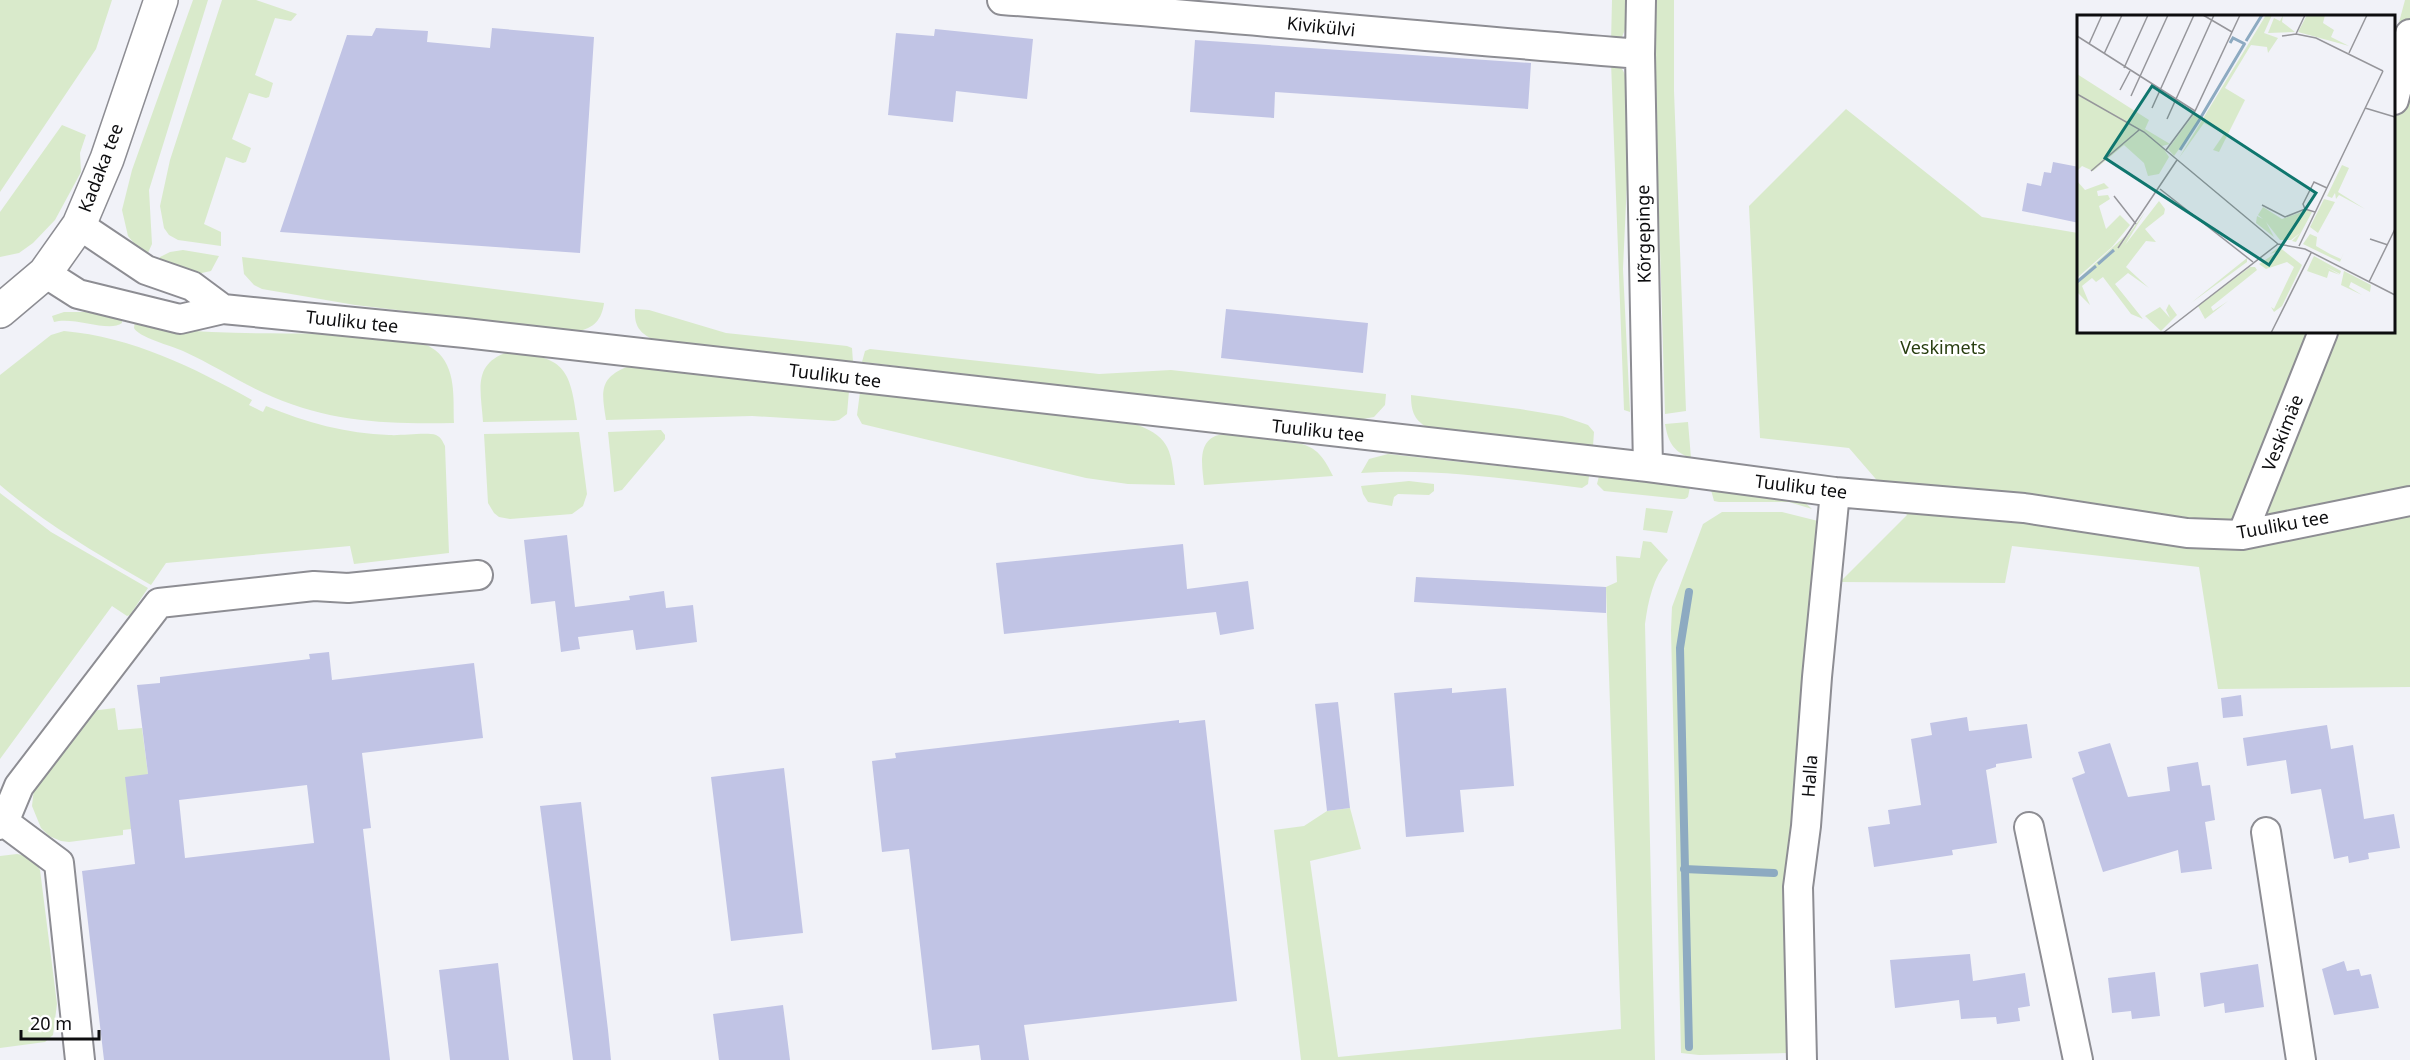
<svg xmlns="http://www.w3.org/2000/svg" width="2410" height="1060" viewBox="0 0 2410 1060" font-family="'Noto Sans',sans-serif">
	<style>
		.green { fill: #d9eacb }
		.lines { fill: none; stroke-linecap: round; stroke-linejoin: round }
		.stream { stroke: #8daac1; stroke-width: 8 }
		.building { fill: #c1c4e5; fill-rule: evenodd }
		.street-casing { stroke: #8d8d93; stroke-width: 32 }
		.secondary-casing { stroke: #8d8d93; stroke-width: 36 }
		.street { stroke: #fff; stroke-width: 28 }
		.secondary { stroke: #fff; stroke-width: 33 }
		.labels { text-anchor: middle; stroke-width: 4.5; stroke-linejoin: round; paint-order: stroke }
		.street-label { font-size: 18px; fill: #0d0d0f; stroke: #fff }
		.park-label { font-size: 18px; fill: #283e10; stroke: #fff }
		.inset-river { fill: none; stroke: #8daac1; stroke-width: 3 }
		.inset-road { fill: none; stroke: #96969b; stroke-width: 1.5 }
		.view { fill: #0f766e; fill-opacity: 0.15; stroke: #0f766e; stroke-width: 3 }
		.inset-edge { fill: none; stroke: #0d0d0f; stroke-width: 3 }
	</style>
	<rect width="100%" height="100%" fill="#f1f2f8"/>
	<path class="green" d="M0 0H112L96 49 0 192Z
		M193 0H208L149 190 152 244 147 255 138 248 128 236 122 210 132 170Z
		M222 0H256L297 14 291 21 275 18 255 75 273 83 269 97 266 98 249 93 232 139 251 148 246 162 243 163 226 157 204 224 221 232V246L178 240 169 235 164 228 160 206 170 160Z
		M1612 0H1626V27L1622 37 1611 43Z
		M1655 0H1674V91L1686 411 1665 414 1654 51Z
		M2405 0H2410V687L2218 689 2199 567 2012 546 2005 583 1840 582 1907 515 1849 448 1760 438 1749 206 1846 109 1982 217 2078 233V332H2394V41Z
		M1611 62C1622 65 1624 71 1627 81L1628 159 1623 269 1630 412 1624 410Z
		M62 125 86 135 80 153 81 172 55 220 33 243 19 253 0 257V212Z
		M183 250 219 256 211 271 197 274 158 261 160 257 170 252Z
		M242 257 604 303C602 319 594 329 577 331L355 305 262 289 254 285 244 274Z
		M635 309 649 310 726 333 847 346 852 348 853 362 656 341C640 333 634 327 635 309Z
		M64 312H86L122 319V323C109 333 74 316 54 322L52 316Z
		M135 321C160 326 186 331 212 332 269 335 325 331 382 337 400 339 420 339 435 350 457 367 453 399 454 423 390 424 334 423 273 397 242 384 214 365 183 351 172 346 138 337 134 328Z
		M64 331C132 337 193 367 252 400L249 405 263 412 266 406C305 422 347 434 389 435 401 436 426 432 436 435 441 437 443 442 445 446L449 553 354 564 350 546 166 563 151 585C99 555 47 525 0 485V375L51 335Z
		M870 349 1099 374 1171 370 1386 394 1385 405 1374 417 1358 420 862 362 865 351Z
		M508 352C564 357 570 367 577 420L483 422C481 390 472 364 508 352Z
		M627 367 657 369 849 391 847 414 839 420 834 421 752 416 606 420C602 394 598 378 627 367Z
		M860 392 1138 425C1171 438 1171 452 1175 485L1128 484 1086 478 862 424 857 415Z
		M1411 395 1520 409 1562 416 1588 425 1594 432 1593 446 1430 429C1415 421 1411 413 1411 395Z
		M1688 422 1691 458C1673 452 1668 441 1665 424Z
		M661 430 665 435V439L622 490 614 492 608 432Z
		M579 432 587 494 583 506 572 514 510 519 499 517 494 513 488 503 484 434Z
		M1224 434 1302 444C1319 449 1325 460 1333 476L1204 485C1202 465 1196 437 1224 434Z
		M1388 454 1589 476 1588 484 1582 488C1508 479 1435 468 1361 473L1369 459Z
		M1599 476 1690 487 1688 497 1685 499H1681L1604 491 1597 484Z
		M1409 481 1434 484V491L1429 495 1398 494 1394 497 1392 506 1368 502 1363 494 1361 486Z
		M1711 490 1794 498 1802 500 1812 509 1789 502H1719L1714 501Z
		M0 493 51 532 148 588 130 615 127 616 112 606 0 759Z
		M1646 508 1673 511 1667 533 1643 530Z
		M1722 512H1782L1818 521 1789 1053 1699 1055 1681 1053 1671 630 1672 607 1703 524Z
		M1643 541 1651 542 1668 560C1653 578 1648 601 1645 624L1655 1060H1301L1274 830 1304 826 1327 811 1350 808 1361 849 1310 861 1338 1057 1621 1029 1606 587 1617 582 1616 556 1640 558Z
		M115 708 118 730 142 728 148 774 131 829 123 830V835L69 842 61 841 49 836 41 828 32 806 34 788 91 711Z
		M17 854C28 856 34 860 40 870L57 1004 53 1035 45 1042 0 1048V856Z"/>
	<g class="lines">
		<path class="stream" d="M1689 592 1680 648 1689 1047
			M1684 869 1774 873"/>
	</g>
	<path class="building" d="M376 28 428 31 427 42 490 48 492 28 594 37 580 253 280 232 347 35 372 36Z
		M935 29 1033 39 1027 99 956 91 953 122 888 115 896 33 934 36Z
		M1195 40 1531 63 1528 109 1275 92 1274 118 1190 112Z
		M2053 162 2079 167V223L2022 211 2027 183 2041 186 2044 172 2051 173Z
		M1226 309 1368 323 1363 373 1221 358Z
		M567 535 575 607 630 600 629 596 664 591 666 608 693 605 697 642 636 650 633 630 578 637 580 649 561 652 555 601 531 604 524 540Z
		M1183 544 1187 589 1248 581 1254 629 1220 635 1216 612 1004 634 996 563Z
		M1416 577 1606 587V613L1414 602Z
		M329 652 332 680 474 663 483 738 362 753 371 828 363 829 390 1060H104L82 871 135 864 125 777 148 774 137 685 160 683V677L310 659 309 654ZM307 785 314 843 185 858 179 800Z
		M1452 688V693L1506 688 1514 786 1460 790 1464 832 1406 837 1394 693Z
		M2241 695 2243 716 2223 718 2221 698Z
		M1338 702 1350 808 1327 811 1315 704Z
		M1967 717 1969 731 2027 724 2032 758 1996 764V767L1986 770 1997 843 1952 850 1953 855 1874 867 1868 827 1890 824 1888 810 1921 805 1911 739 1932 735 1930 723Z
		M1179 720V723L1205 720 1237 1001 1024 1025 1029 1060H981L979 1045 932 1050 909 849 882 852 872 761 896 758 895 753Z
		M2327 725 2331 749 2353 745 2364 819 2394 814 2400 848 2368 853 2369 859 2349 863 2348 856 2334 859 2321 789 2291 794 2286 760 2247 766 2243 738Z
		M2110 743 2128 797 2170 791 2167 767 2198 762 2202 786 2210 785 2215 820 2205 822 2212 869 2181 873 2178 850 2103 872 2072 778 2085 773 2078 752Z
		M784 768 803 933 731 941 711 777Z
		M581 802 608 1030 611 1060H573L540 806Z
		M1970 954 1973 981 2025 973 2030 1006 2018 1008 2020 1021 1997 1024 1996 1017 1961 1019 1959 1000 1895 1008 1890 960Z
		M2344 961 2347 971 2359 969 2361 976 2371 974 2379 1008 2334 1015 2322 969Z
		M498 963 509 1060H450L439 970Z
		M2258 964 2264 1007 2225 1013 2224 1003 2204 1007 2200 973Z
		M2155 972 2160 1016 2132 1019 2131 1011 2112 1013 2108 978Z
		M783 1005 790 1060H719L713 1014Z"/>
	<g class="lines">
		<defs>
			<path id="street" d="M1002 0C1215 16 1427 37 1640 54
				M1641 0 1640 54 1648 467
				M2394 100 2410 34
				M79 225 146 270 192 286 223 309
				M45 273 78 294 180 319 223 309 465 333 1648 467 1835 492 2024 508 2187 533 2242 535 2410 501
				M2242 535 2323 332
				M4 822 59 863 80 1060
				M0 825 4 822 19 786 159 603 314 586 348 588 478 575
				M2029 827 2078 1060
				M2266 832 2301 1060
				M1802 1060 1798 887 1806 826 1817 677 1835 492"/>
			<path id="secondary" d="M0 311 45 273 79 225 107 159 161 0"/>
		</defs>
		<use href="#street" class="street-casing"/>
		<use href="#secondary" class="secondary-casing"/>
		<use href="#street" class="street"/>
		<use href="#secondary" class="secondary"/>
	</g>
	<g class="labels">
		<g class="street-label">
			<text transform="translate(1321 27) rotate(6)" y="6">Kivikülvi</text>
			<text transform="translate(101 168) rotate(-69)" y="6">Kadaka tee</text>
			<text transform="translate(1644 234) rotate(-91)" y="6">Kõrgepinge</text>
			<text transform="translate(352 322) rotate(6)" y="6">Tuuliku tee</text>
			<text transform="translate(835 376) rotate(7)" y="6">Tuuliku tee</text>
			<text transform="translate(1318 431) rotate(6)" y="6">Tuuliku tee</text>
			<text transform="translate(2283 433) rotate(-68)" y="6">Veskimäe</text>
			<text transform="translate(1801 487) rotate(7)" y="6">Tuuliku tee</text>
			<text transform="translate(2283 525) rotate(-10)" y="6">Tuuliku tee</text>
			<text transform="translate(1810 776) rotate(-86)" y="6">Halla</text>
		</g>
		<g class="park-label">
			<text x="1943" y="354">Veskimets</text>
		</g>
	</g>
	<g transform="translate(2077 15)">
		<rect width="318" height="318" fill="#f1f2f8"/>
		<path d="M189 0H195L187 18 201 23 191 38 190 32 174 30 148 73 168 85 142 137 136 135 147 119 127 108 102 143ZM206 0 205 7 218 17 191 18 197 3 203 6ZM230 0H248L246 8 257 15 254 22 272 31 221 17ZM0 59 72 105 68 114 93 129 85 131 92 142 82 159 71 161 67 148 47 130 16 156 5 151 0 156ZM117 99 124 104 97 141 91 134ZM265 150 272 153 261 177 288 194 262 180 259 184 258 178 255 183 250 181ZM0 166 8 175 27 168 32 173 20 176 21 181 31 180 33 184 22 191 29 214 43 200 53 210 35 232 0 263ZM247 184 258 187 241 218 233 212ZM82 186 88 194 87 199 68 214 79 227 69 226 49 252 72 273 51 258 38 269 66 304 54 299 26 262 19 267 15 263 5 271 13 290 0 277V265L48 221 41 234 68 197 48 230ZM186 192 205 204 230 195 235 197 219 227 215 226 223 218 214 225H203L189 207 197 222 179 208 180 201 186 204 181 200ZM233 219 240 222 239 231 253 239 264 244 267 237 263 247 226 229ZM202 232 225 250 205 291 197 297 194 292 197 294 217 252 210 247 189 254 182 249 202 236 193 239ZM237 241 264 256 263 259 249 252 263 260 252 256 250 263 230 256 235 245 248 251 235 245ZM170 243V247L114 288 150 259ZM173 252H178L166 259 178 252 180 255 134 292 136 296 151 286 128 304 121 291ZM267 256 294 270 293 277 274 267 272 272 285 280 264 270ZM92 289 100 300 84 316 68 301 83 292 93 303 89 295Z" fill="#d9eacb"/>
		<path class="inset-river" d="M169 26 185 0M153 28 156 23 168 29M124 102 168 28M103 135 123 104M21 249 37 235M0 267 19 251"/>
		<path class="inset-road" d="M126 0 155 17M219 19 228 0M0 21 118 96M205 21 219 19 239 23 306 56M12 29 25 0M272 38 290 0M27 39 45 0M47 53 71 0M43 75 53 56M0 79 67 117 201 229M54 81 91 0M75 93 117 0M288 93 318 102M90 104 137 0M89 135 118 96 163 0M14 156 62 115M83 174 176 247M37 181 59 209M185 190 208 202 228 194 238 197M228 194 226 189 237 167 250 173M293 224 311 230M222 231 306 56M41 233 100 145M292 267 318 214M86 318 201 229 228 234 318 280M194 318 234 238"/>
		<path class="view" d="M75 71 239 178 192 250 28 143Z"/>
		<rect width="318" height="318" class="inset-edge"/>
	</g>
	<path d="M21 1030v9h78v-9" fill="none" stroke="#0d0d0f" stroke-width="3"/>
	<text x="30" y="1030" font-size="18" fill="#0d0d0f" stroke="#ffffff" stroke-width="4.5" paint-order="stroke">20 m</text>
</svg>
